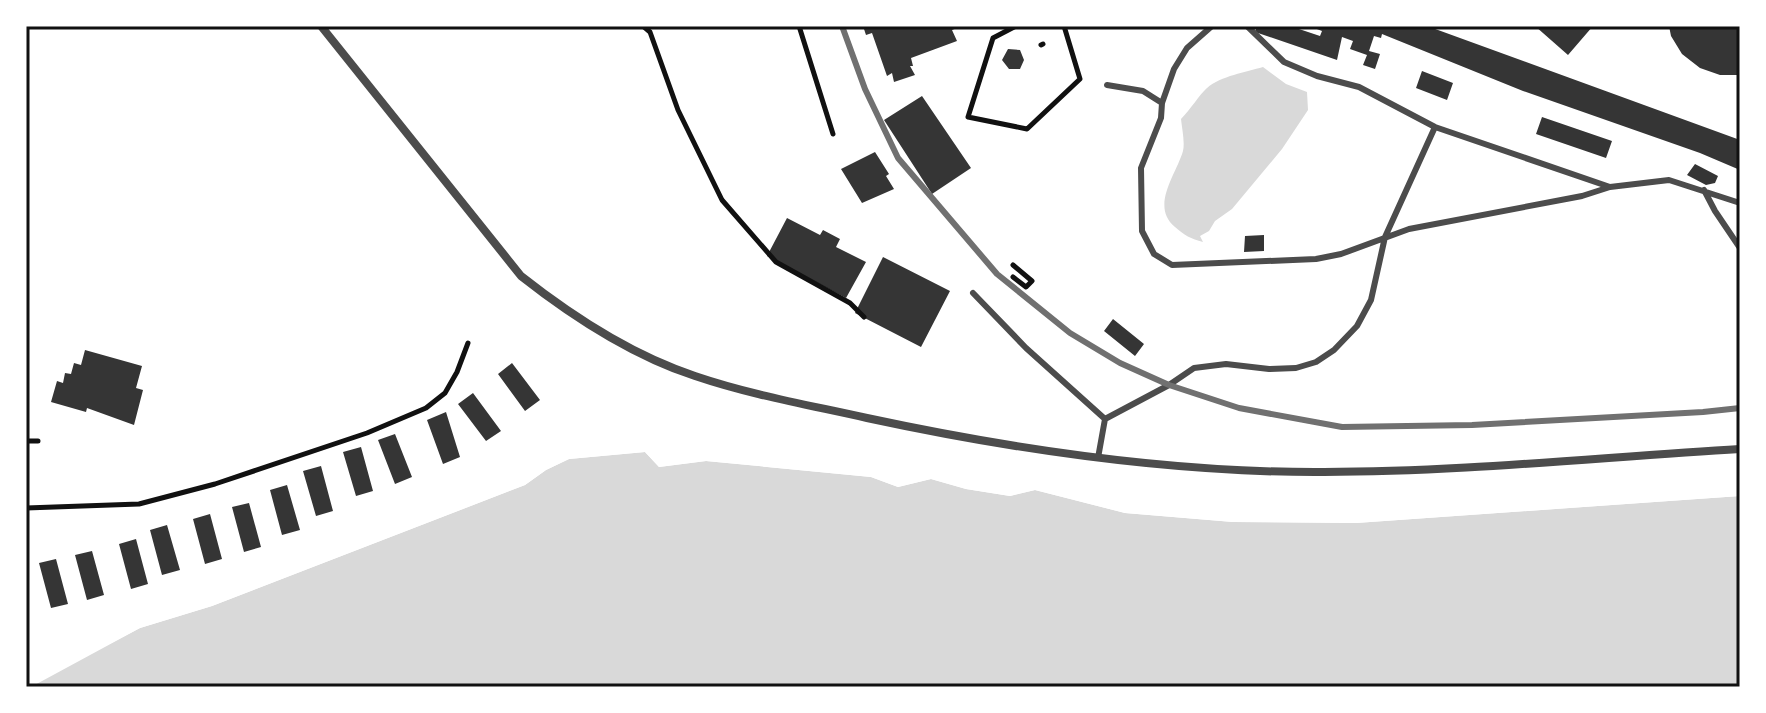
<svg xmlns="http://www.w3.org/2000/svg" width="1766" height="713" viewBox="0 0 1766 713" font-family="Jost,sans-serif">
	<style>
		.water { fill: #d9d9d9 }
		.pier { fill: #fff }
		.building { fill: #353535 }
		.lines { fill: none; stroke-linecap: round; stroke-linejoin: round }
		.path { stroke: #111; stroke-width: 5 }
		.service { stroke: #4c4c4c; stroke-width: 6 }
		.minor { stroke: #4c4c4c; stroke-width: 8 }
		.rail { stroke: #707070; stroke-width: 6 }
		.neatline { fill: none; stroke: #111; stroke-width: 3 }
	</style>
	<rect width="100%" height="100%" fill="#fff"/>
	<path class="water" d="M1263 67 1286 84 1307 92 1308 110 1282 149 1232 209 1215 221 1209 231 1200 236 1203 242C1191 239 1184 235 1175 227 1150 206 1176 175 1183 151 1185 142 1182 129 1181 119 1190 110 1200 94 1207 88 1221 76 1246 72 1263 67Z
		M645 452 659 467 706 461 871 477 898 487 931 479 966 489 1010 496 1035 490 1125 513 1233 522 1356 523 1740 496V687H31L140 628 212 606 525 485 546 470 569 459Z"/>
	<path class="pier" d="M646 448 661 463 707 457 871 473 898 483 931 475 967 485 1010 491 1036 486 1126 509 1233 518 1356 519 1740 492V496L1356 523 1233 522 1125 513 1035 490 1010 496 966 489 931 479 898 487 871 477 706 461 659 467 645 452 569 459 546 470 525 485 212 606 140 628 27 687 29 683 139 624 210 602 523 481 544 466 567 455Z"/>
	<path class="building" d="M863 26H962L952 30 957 41 911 58 913 66H910L915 75 894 82 892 73 887 76 872 33 866 35Z
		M1257 26H1290L1320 36 1322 31 1309 26H1427L1740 140V170L1700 153 1523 91 1382 34 1381 38 1374 36 1369 51 1380 54 1375 69 1363 65 1367 55 1350 49 1353 41 1342 37 1337 60 1255 32Z
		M1535 26H1593L1568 55Z
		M1669 26H1740V75H1720L1700 68 1682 54 1671 36Z
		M1008 49 1020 50 1024 60 1020 69H1009L1002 60Z
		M1422 71 1453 83 1447 100 1416 88Z
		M922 96 971 168 932 194 884 120Z
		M1542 117 1612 141 1606 158 1536 134Z
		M875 152 889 174 886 176 894 189 862 203 841 169Z
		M1695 164 1718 176 1715 183 1706 185 1687 175Z
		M787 218 820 235 823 230 840 239 836 247 866 262 846 298 767 256Z
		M1264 235V251L1244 252 1245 236Z
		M883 257 950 291 921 347 855 313Z
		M1113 319 1144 344 1135 356 1104 331Z
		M85 350 142 366 136 388 143 390 134 425 87 408 86 412 51 402 57 381 63 383 65 373 71 374 74 363 81 365Z
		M512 363 540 400 525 411 498 374Z
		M473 393 501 431 486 441 458 404Z
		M446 412 460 457 443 464 427 420Z
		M395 434 412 477 395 484 378 440Z
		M361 447 373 491 356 496 343 452Z
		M321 466 333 511 316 516 303 471Z
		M287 485 300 530 282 535 270 490Z
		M249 503 261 547 244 552 232 507Z
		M210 514 222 559 205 564 193 519Z
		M167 525 180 570 162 575 150 530Z
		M136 539 148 584 131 589 119 544Z
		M92 551 104 595 87 600 75 555Z
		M56 559 68 604 51 608 39 563Z"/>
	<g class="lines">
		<path class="path" d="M643 26 650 32 678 110 722 200 776 262 850 303 864 317
			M799 26 833 134
			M1016 26 993 38 968 117 1027 129 1080 79 1064 26
			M1041 45 1043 44
			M1013 265 1032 281 1026 287 1013 277
			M26 441H38
			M26 508 139 504 215 484 367 433 426 408 445 393 457 372 468 343"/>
		<path class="service" d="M1212 26 1187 48 1174 69 1162 103 1161 118 1141 168 1142 231 1154 254 1172 265 1316 259 1341 254 1409 229 1582 196 1610 187
			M1247 26 1284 62 1317 76 1359 87 1435 127 1610 187 1669 180 1740 203
			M1107 85 1143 91 1162 103
			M1704 190 1715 211 1740 248
			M973 293 1026 348 1105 419
			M1098 458 1105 419 1169 385 1194 368 1226 364 1269 369 1296 368 1316 362 1334 350 1357 326 1371 300 1385 237 1435 127"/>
		<path class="minor" d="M321 26 521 276C573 317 631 355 695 376 751 395 809 405 867 418 1016 450 1170 473 1324 472 1462 472 1602 457 1740 449"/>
		<path class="rail" d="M842 26 865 89 898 158 997 274 1070 333 1120 363 1169 385 1239 408 1342 427 1472 425 1703 412 1740 408"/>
	</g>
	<rect width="1766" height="713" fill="none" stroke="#ffffff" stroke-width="56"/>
	<rect x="28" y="28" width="1710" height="657" class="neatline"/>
</svg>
